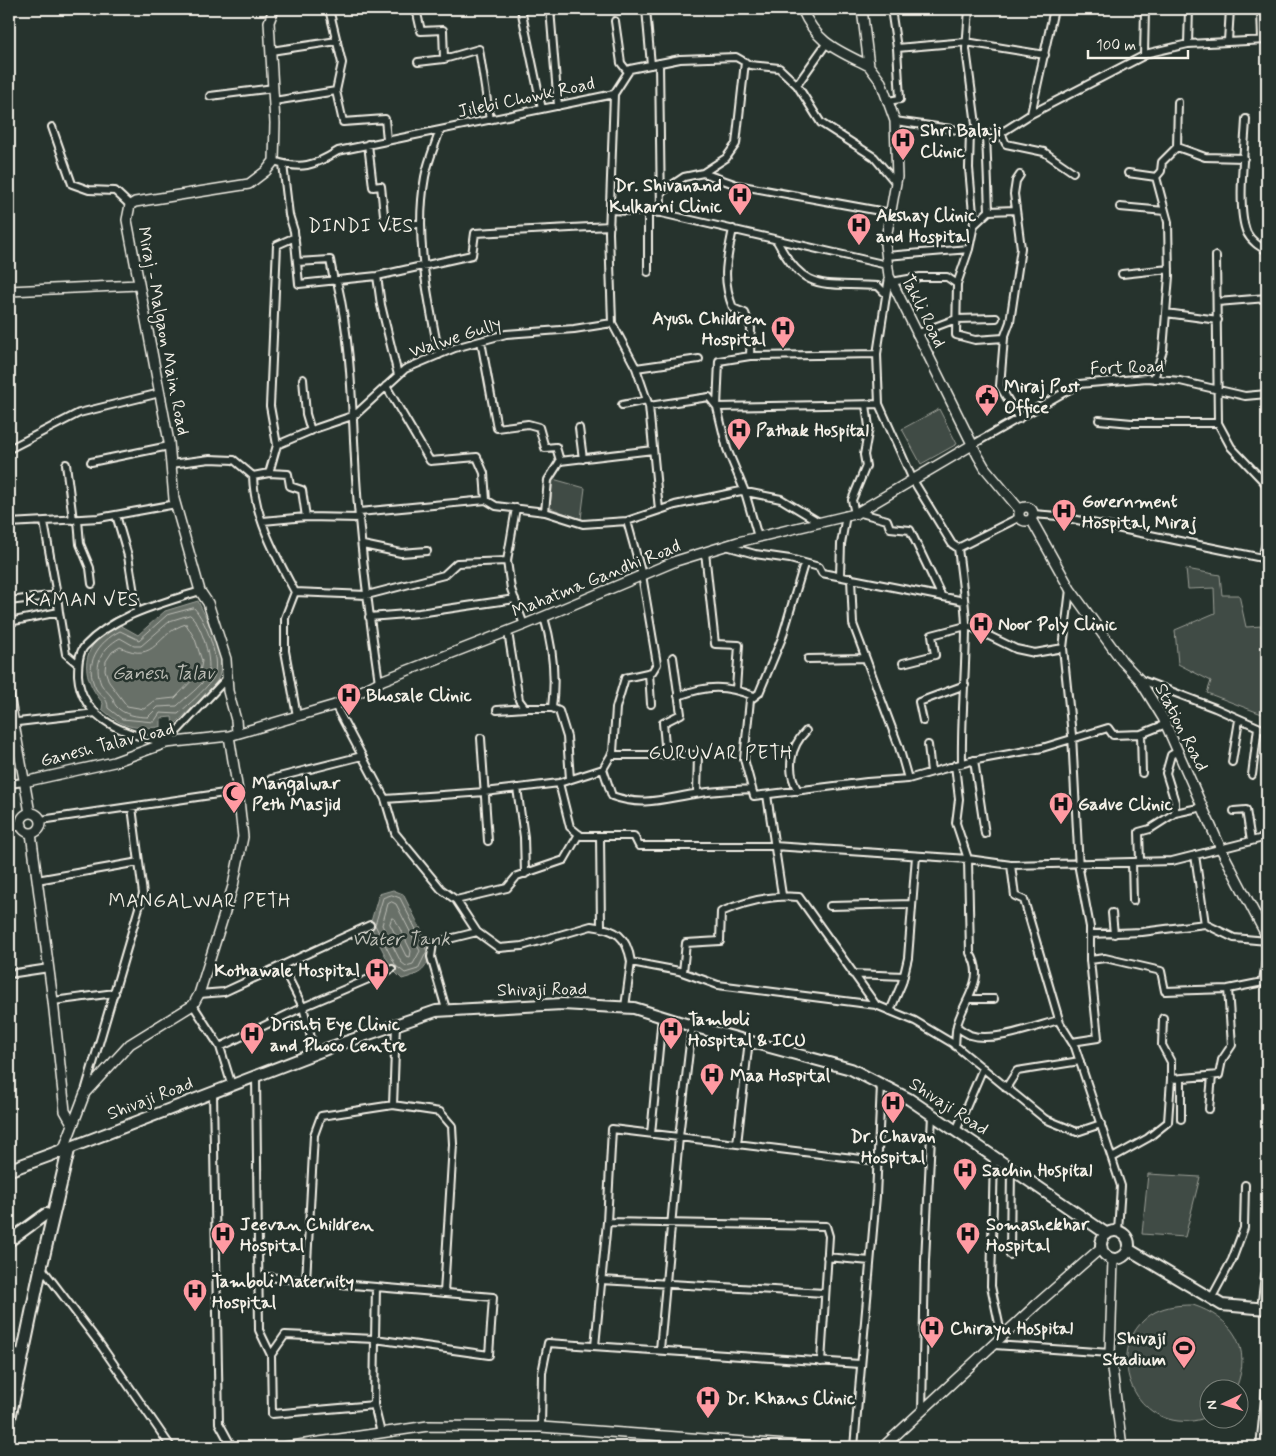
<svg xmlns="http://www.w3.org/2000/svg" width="1276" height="1456" viewBox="0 0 1276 1456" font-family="Mynerve,sans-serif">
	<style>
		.green { fill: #414b45; stroke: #9a9e96 }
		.water { fill: #676f68; stroke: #9fa39b }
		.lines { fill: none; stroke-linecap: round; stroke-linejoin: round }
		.shore { stroke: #bcbdb5; stroke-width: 1 }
		.street-casing { stroke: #f4f1e8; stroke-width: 10 }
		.secondary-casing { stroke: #f4f1e8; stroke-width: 12 }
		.primary-casing { stroke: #f4f1e8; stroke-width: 14 }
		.highway-casing { stroke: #f4f1e8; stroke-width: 15 }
		.street { stroke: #26332d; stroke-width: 6 }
		.secondary { stroke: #26332d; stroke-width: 9 }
		.primary { stroke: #26332d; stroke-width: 10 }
		.highway { stroke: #26332d; stroke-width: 11 }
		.labels { text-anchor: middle; stroke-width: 5; stroke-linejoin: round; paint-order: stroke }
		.street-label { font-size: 18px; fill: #f4f1e8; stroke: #26332d }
		.poi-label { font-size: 18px; font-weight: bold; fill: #f4f1e8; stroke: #26332d; text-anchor: start }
		.neighbourhood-label { font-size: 19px; letter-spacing: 1px; fill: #f4f1e8; stroke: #26332d }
		.water-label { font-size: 19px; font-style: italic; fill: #bcbdb5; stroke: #26332d }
	</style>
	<rect width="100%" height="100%" fill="#26332d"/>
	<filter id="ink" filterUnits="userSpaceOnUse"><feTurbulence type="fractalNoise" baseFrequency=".02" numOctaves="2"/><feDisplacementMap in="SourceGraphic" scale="10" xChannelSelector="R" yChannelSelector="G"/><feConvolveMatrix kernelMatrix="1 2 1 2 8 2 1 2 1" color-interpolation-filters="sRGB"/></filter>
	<g filter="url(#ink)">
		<path class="green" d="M939 409 957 444 921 464 902 429Z
			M553 479 585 488 581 519 550 508Z
			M1186 569 1220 575 1222 595H1239L1246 627 1263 626 1267 665V716L1207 693 1211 681 1178 664 1175 630 1215 613 1214 588 1188 589Z
			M1148 1174 1200 1177 1185 1237 1142 1234Z
			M1193 1305C1232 1318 1253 1347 1236 1388H1208V1416C1200 1421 1188 1422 1178 1421 1125 1415 1106 1340 1155 1312 1167 1306 1179 1305 1193 1305Z"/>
		<path class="water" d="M198 601C208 623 230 657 217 681 210 693 184 715 173 726L172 717 161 718V727C133 729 123 728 102 709L103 703C86 684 78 657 100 637 105 632 113 629 120 625L138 635 165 611Z
			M393 890 403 894 432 951C425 971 423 973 402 979L392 969 370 925 379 894Z"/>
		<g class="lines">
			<path class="shore" d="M194 608C206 620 223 665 212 680 203 692 189 704 178 714L160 713 154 722 122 719 108 708C108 698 101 696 96 689 83 664 98 642 120 631L139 640 167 615Z
				M190 615C201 622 214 664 207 676 201 687 186 697 177 706L158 707 148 717C138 717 123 715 116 706 113 703 114 699 111 696 108 692 104 689 101 684 93 664 102 648 120 638L134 646H141L170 621Z
				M186 624 195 639 202 661 200 672 175 698 156 700 144 709 127 706 109 682 105 670 106 661 112 652 120 647C157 665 156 632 186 624Z
				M392 895 400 898 427 951 418 969 405 973 396 966 375 925 383 898Z
				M392 902 396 904 420 951 413 964 406 966 401 962 382 925 388 904Z
				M392 918 395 919 411 951 410 957 406 956 390 924Z"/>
			<defs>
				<path id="street" d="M329 9 342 63 336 91
					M416 9 421 31 443 30 444 59 479 49 490 120
					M521 9 542 109
					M550 9 558 106
					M646 9 651 65
					M969 9 966 49 977 132
					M1261 9 1262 40
					M615 21 621 63 628 72
					M1228 41 1230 9
					M826 44 797 85 821 123 874 157 896 183
					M1188 44 1189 9
					M897 48 966 42 1045 55
					M271 51 337 41
					M1144 55 1145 9
					M418 62 444 59
					M659 63 661 213
					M614 94 609 233 612 323 636 368 649 406 659 510
					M210 96 274 88
					M274 101 336 91 343 122 385 119 387 140
					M888 101 900 99 897 48 891 9
					M1031 114 1054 9
					M1246 119C1245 148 1236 208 1247 233 1251 241 1259 246 1267 251
					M895 121 986 134 1001 133 1031 114 1149 53 1188 44 1267 40
					M52 127 72 184 89 190 115 191 130 205
					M1001 133 1006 144 1044 152 1073 172
					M368 144 373 187 381 186 385 224H420
					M1177 147 1205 157 1244 158
					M274 161C301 170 314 166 338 151L614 94 630 69 680 59 736 57 750 65 779 68 797 85
					M283 164 289 215 294 231 299 284 377 276 472 255 475 233 610 226
					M703 173 726 158 736 144 745 62
					M1128 173 1156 177
					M663 191 684 177 703 173 737 185 891 213
					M1120 207 1165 211
					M611 210 661 213 887 265
					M989 211 1015 210
					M974 225 989 211 986 134
					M733 229C727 260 721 277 733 308L745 313 751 328 750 356
					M777 241C805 295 825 282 878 286L886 294
					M886 256 969 249 974 225 969 168 970 131
					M1216 256 1218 423 1231 447 1267 485
					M297 262 330 260 334 281
					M648 272V212
					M1122 274 1169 269
					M377 276 381 305 398 375
					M337 281C352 346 352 412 356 478 360 546 369 614 379 682
					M891 282 920 277H947L957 284 956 335 975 340 1004 338
					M957 284 969 249
					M1217 302 1267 298
					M1166 313 1218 320
					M916 334 956 319 996 318
					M481 341 497 428 528 424 539 427 545 448 556 447 560 461 548 480 545 512
					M439 355C428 296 414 238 425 177 428 161 435 145 440 130
					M636 368 699 359
					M303 379 306 414 311 431
					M1154 379 1163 350 1169 276 1168 222 1156 177 1161 171 1162 162 1177 147 1178 102
					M386 386 430 461 477 457 484 473 486 500
					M879 404 877 354 889 277
					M622 405 647 400
					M649 406 709 397 717 407 879 404 913 480 952 544 958 548 1020 517
					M1019 419 1000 386 1004 338 1010 322 1021 248 1014 194 1016 181 1020 175
					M1099 420 1132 423H1218
					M579 428 583 459
					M277 445 317 428 355 415 405 369 455 348 506 334 574 329 612 323
					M972 445 1079 384 1147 378 1180 381 1245 396 1267 394
					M9 449 79 413 160 393
					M560 461 653 450
					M91 462 169 446
					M66 464 73 520
					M171 464 210 459 234 460 253 476 269 473 277 445 270 406 277 245 295 237
					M269 473 288 474 290 486 302 490 306 517
					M253 476C254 517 276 556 295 592
					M516 508 507 561 511 589 524 625
					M359 512 486 500 496 506 545 512 583 524 627 521 675 505 741 491 781 499 819 522
					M857 512 887 520 890 528 910 530 942 597
					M855 514 852 500 866 466 864 455 869 427 866 405
					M1033 514 1058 516 1267 559
					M116 515 128 556 137 612
					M78 520 80 544 90 568 92 584
					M263 521 306 517 360 518
					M9 523 99 518 176 504
					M758 537 745 492 727 449 717 407 719 361 750 356 877 354
					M363 545 401 553 427 551
					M726 546 755 554 790 559 819 567 822 573 964 601
					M958 548C961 573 965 599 966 625 966 671 961 717 962 763
					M705 552 715 644 739 645 736 689
					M1262 558 1267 539
					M804 564 782 638 759 693 750 700 744 759 754 796 867 782 908 779 971 761 1042 748 1108 728 1113 735 1141 734 1166 724
					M840 576 841 544 846 515
					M851 578 853 624 899 747 908 779
					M1070 589 1063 648 1072 735 1079 869 1090 927V960L1098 1038 1072 1042
					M200 591C160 604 114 615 85 646 78 653 78 666 78 675 81 721 128 735 166 743L227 678
					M295 592 367 595 444 575 457 563 507 561
					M295 592 285 618V651L297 716
					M9 601 57 595 44 522
					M59 612 66 654 78 664
					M369 617 419 613 515 599
					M544 617C553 647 556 676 552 708L559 711 567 737 570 779
					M9 622 59 612 57 595
					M508 632 519 700 525 708H552
					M808 659 865 658
					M903 663 935 655 932 635 966 626 973 628 1016 649 1035 653 1063 648
					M649 673 651 704
					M1139 679 1215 708 1267 731
					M678 696C708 685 725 685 754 696
					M335 705 385 799 395 833 441 889 456 900 477 932 499 948 522 946 591 926C616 929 627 936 631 962L679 971 718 985 876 1005 915 1021 952 1043 1045 1119 1077 1132 1101 1124
					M497 710 525 708
					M923 721 919 702 965 685
					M9 723 96 713
					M1141 734 1142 773
					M481 738 488 841
					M928 745 931 772
					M611 755H698L697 793
					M666 755 663 723 681 714 673 657
					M974 760 985 834
					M1232 762 1239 720
					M955 765 959 799 956 823 968 859 970 953C986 978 966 997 958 1022 955 1029 956 1038 955 1046
					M603 769 612 796C645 808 668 797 701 793 717 790 735 790 751 789
					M1252 775 1258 727
					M271 779 362 756
					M559 783 603 769 613 752 616 708 625 678 652 672 657 664 642 575 627 521
					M9 784 24 782
					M517 788 524 837 525 874
					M798 791C786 770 790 747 806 731
					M767 795 782 895
					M385 799 485 792 559 783 570 827 581 836H634L639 846H774L968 859 1011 865 1172 861 1267 837
					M1234 811 1246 810 1251 841
					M1175 813 1203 807
					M41 820 238 791
					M600 836 601 927
					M1195 855 1205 924
					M1140 861 1139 832 1150 829 1175 813V802L1166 773 1171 755 1178 751
					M1132 862 1133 901
					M1011 865 1015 896 1024 900 1060 1023 1075 1047 1121 1186 1118 1231
					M37 880 139 862
					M456 900 507 888 517 876 564 860 579 834
					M830 906 912 904
					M1112 913 1114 934
					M1090 934 1142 932 1205 924 1234 938 1267 941
					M1090 960 1105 958 1161 971 1165 991 1228 989 1263 982 1267 953
					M282 966 303 1007 315 1053
					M683 972 686 943 720 941 721 912C746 901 772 895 799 897L876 1005
					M9 974 49 968
					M853 974 904 976
					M199 994 224 992 370 925
					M968 999H994
					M53 1001 115 993
					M193 1005 220 1047 232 1086
					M625 1007 631 962
					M446 1009 431 957 433 943 477 932
					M890 1011 902 983 908 958 916 856
					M1163 1018 1162 1045 1171 1062V1079
					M957 1027C961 1030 966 1033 970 1035 994 1043 1036 1026 1059 1020
					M220 1047 303 1007 392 969
					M256 1076 259 1330 271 1355 272 1414 374 1405
					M1181 1079V1119
					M1006 1088 1017 1071 1080 1061
					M85 1091 143 894 132 807
					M213 1093 219 1423 232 1447
					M393 1105 440 1112 452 1126 453 1144 444 1293
					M1209 1109 1212 1076
					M956 1131 983 1068
					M651 1134 662 1016
					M737 1144 749 1040
					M994 1155 991 1286 1002 1338
					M1112 1158 1148 1138 1168 1122 1171 1079 1219 1075 1222 1060 1232 1045 1228 989
					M607 1222 826 1226 829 1236 821 1362
					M1010 1255 1011 1167
					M827 1257 870 1261
					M42 1268 102 1347 171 1447
					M259 1276 306 1281
					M601 1280 824 1293
					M376 1287 493 1297 489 1355 375 1339 376 1287 306 1281 314 1135 321 1116 393 1105 396 1025
					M1211 1299 1232 1260 1244 1228 1245 1185
					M1261 1309 1265 1275H1267
					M994 1345 1110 1353
					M595 1346 607 1222 612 1129 878 1161
					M660 1350 679 1137 692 1026
					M271 1355 285 1335 375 1339 374 1405 381 1433
					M922 1412 925 1261 932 1115
					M541 1427 542 1373 548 1343 860 1364
					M854 1447 876 1196 881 1085
					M1260 1447 1267 1379"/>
				<path id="secondary" d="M802 9C817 44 837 50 869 66
					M862 9 869 66 881 82 895 121 897 177 885 244 889 276 978 456 985 468 1020 510
					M9 291 138 285
					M1019 514a7 7 0 1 1 14 0a7 7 0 1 1-14 0Z
					M1031 519 1070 589 1122 661 1139 679 1163 718 1221 849 1267 937
					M9 696 30 813
					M237 732 236 720 228 691 226 659 208 603 200 591 174 499 169 442 127 220 130 205 135 202 249 184 266 171 274 161 275 123 269 22 274 9
					M24 782 114 762 166 743 229 736 335 705 383 680 524 625 676 561 738 542 855 514 972 445
					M21 823a10 10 0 1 1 20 0a10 10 0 1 1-20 0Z
					M9 826 22 825
					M31 833 53 1001 65 1111 73 1125
					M63 1151 85 1093 130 1044 193 1005 199 994 233 886 243 837 238 791 229 736
					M1113 1259 1110 1353 1122 1447
					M285 1447 428 1426 541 1427 815 1447
					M883 1447 1036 1305 1102 1247"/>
				<path id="primary" d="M69 1148 334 1046 436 1011 562 1004 634 1008 692 1026 851 1069 909 1099 1107 1234
					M1101 1245a14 14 0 1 1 28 0a14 14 0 1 1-28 0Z
					M9 1241 46 1214
					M1128 1249 1222 1305 1267 1309"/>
				<path id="highway" d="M9 1170 69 1148
					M9 1381 15 1354
					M9 1421 41 1267 69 1148"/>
			</defs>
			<use href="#street" class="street-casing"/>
			<use href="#secondary" class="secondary-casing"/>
			<use href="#primary" class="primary-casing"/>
			<use href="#highway" class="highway-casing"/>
			<use href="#street" class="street"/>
			<use href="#secondary" class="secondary"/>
			<use href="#primary" class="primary"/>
			<use href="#highway" class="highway"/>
		</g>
	</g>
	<defs>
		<symbol id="hospital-pin" viewBox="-11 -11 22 30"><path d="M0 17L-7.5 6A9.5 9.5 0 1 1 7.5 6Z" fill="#ff9aa2" stroke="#26332d"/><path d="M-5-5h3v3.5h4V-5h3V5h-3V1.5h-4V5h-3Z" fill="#111"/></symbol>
		<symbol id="civic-pin" viewBox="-11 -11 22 30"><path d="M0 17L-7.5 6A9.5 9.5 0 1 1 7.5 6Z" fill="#ff9aa2" stroke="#26332d"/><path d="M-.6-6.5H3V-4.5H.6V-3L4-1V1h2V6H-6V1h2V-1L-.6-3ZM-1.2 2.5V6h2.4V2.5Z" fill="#111"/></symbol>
		<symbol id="mosque-pin" viewBox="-11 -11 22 30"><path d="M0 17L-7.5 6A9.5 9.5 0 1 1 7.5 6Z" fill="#ff9aa2" stroke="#26332d"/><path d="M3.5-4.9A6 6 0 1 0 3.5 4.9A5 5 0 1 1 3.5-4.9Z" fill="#111"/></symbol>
		<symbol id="stadium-pin" viewBox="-11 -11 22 30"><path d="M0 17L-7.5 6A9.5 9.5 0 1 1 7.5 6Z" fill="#ff9aa2" stroke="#26332d"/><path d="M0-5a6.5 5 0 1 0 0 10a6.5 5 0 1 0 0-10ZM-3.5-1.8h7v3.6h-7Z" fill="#111"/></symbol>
	</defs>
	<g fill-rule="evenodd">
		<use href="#hospital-pin" x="889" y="126" width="28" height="38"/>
		<use href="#hospital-pin" x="726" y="181" width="28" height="38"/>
		<use href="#hospital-pin" x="845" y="211" width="28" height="38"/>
		<use href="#hospital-pin" x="769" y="314" width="28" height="38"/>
		<use href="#civic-pin" x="973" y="382" width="28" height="38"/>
		<use href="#hospital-pin" x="725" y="416" width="28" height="38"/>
		<use href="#hospital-pin" x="1050" y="497" width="28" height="38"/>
		<use href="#hospital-pin" x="967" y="610" width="28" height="38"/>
		<use href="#hospital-pin" x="335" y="681" width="28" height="38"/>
		<use href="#mosque-pin" x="220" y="779" width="28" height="38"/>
		<use href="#hospital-pin" x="1047" y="790" width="28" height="38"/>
		<use href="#hospital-pin" x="363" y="956" width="28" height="38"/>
		<use href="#hospital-pin" x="657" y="1015" width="28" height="38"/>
		<use href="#hospital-pin" x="238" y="1020" width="28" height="38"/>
		<use href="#hospital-pin" x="698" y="1061" width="28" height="38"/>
		<use href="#hospital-pin" x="879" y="1089" width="28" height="38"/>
		<use href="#hospital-pin" x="951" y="1156" width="28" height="38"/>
		<use href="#hospital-pin" x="209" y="1220" width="28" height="38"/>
		<use href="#hospital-pin" x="954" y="1220" width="28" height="38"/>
		<use href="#hospital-pin" x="181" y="1277" width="28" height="38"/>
		<use href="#hospital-pin" x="918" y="1314" width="28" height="38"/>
		<use href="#stadium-pin" x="1170" y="1334" width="28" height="38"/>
		<use href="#hospital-pin" x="694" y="1384" width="28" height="38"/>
	</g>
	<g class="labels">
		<g class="street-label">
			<text transform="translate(526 97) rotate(-12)" y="6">Jilebi Chowk Road</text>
			<text transform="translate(924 311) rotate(64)" y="6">Takli Road</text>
			<text transform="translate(164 331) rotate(79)" y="6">Miraj - Malgaon Main Road</text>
			<text transform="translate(455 337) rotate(-18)" y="6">Walwe Gully</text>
			<text transform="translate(1127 367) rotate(-2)" y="6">Fort Road</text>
			<text transform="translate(596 578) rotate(-22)" y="6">Mahatma Gandhi Road</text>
			<text transform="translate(1182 727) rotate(63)" y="6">Station Road</text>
			<text transform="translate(107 744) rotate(-14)" y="6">Ganesh Talav Road</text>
			<text transform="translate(542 989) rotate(-1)" y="6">Shivaji Road</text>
			<text transform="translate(150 1098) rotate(-21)" y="6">Shivaji Road</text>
			<text transform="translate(949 1106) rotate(33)" y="6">Shivaji Road</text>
		</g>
		<g class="poi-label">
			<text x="920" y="136">Shri Balaji<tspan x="920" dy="21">Clinic</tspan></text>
			<text x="722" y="191" text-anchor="end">Dr. Shivanand<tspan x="722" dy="21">Kulkarni Clinic</tspan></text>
			<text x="876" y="221">Akshay Clinic<tspan x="876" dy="21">and Hospital</tspan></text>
			<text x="766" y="324" text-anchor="end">Ayush Children<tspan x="766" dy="21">Hospital</tspan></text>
			<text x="1004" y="392">Miraj Post<tspan x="1004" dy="21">Office</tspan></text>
			<text x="756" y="436">Pathak Hospital</text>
			<text x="1082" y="507">Government<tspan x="1082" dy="21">Hospital, Miraj</tspan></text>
			<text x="998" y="630">Noor Poly Clinic</text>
			<text x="366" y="701">Bhosale Clinic</text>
			<text x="252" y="789">Mangalwar<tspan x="252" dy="21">Peth Masjid</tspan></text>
			<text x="1078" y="810">Gadve Clinic</text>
			<text x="360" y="976" text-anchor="end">Kothawale Hospital</text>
			<text x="688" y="1025">Tamboli<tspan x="688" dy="21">Hospital &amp; ICU</tspan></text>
			<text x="270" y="1030">Drishti Eye Clinic<tspan x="270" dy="21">and Phoco Centre</tspan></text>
			<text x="730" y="1081">Maa Hospital</text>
			<text x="893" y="1142" text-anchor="middle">Dr. Chavan<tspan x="893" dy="21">Hospital</tspan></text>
			<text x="982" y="1176">Sachin Hospital</text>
			<text x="240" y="1230">Jeevan Children<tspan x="240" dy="21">Hospital</tspan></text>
			<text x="986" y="1230">Somashekhar<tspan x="986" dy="21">Hospital</tspan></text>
			<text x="212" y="1287">Tamboli Maternity<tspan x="212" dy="21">Hospital</tspan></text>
			<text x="950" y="1334">Chirayu Hospital</text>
			<text x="1166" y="1344" text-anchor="end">Shivaji<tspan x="1166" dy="21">Stadium</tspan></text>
			<text x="726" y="1404">Dr. Khans Clinic</text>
		</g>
		<g class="neighbourhood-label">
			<text x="361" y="232">DINDI VES</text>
			<text x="82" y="606">KAMAN VES</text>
			<text x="721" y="759">GURUVAR PETH</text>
			<text x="200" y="907">MANGALWAR PETH</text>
		</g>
		<g class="water-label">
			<text x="163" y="679">Ganesh Talav</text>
			<text x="401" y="945">Water Tank</text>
		</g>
	</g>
	<rect width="1276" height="1456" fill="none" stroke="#26332d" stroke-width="30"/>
	<rect x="15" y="15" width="1246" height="1426" fill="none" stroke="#f4f1e8" stroke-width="2" filter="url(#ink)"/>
	<g transform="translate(1224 1404) rotate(265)"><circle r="24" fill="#26332d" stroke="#787f78"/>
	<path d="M0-4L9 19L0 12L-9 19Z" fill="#ff9aa2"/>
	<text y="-8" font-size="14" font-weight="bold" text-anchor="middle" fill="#f4f1e8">N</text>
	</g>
	<path d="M1088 50v8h100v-8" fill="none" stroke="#f4f1e8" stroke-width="2.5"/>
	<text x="1096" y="50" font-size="15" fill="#f4f1e8" stroke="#26332d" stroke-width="4" paint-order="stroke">100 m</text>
</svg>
